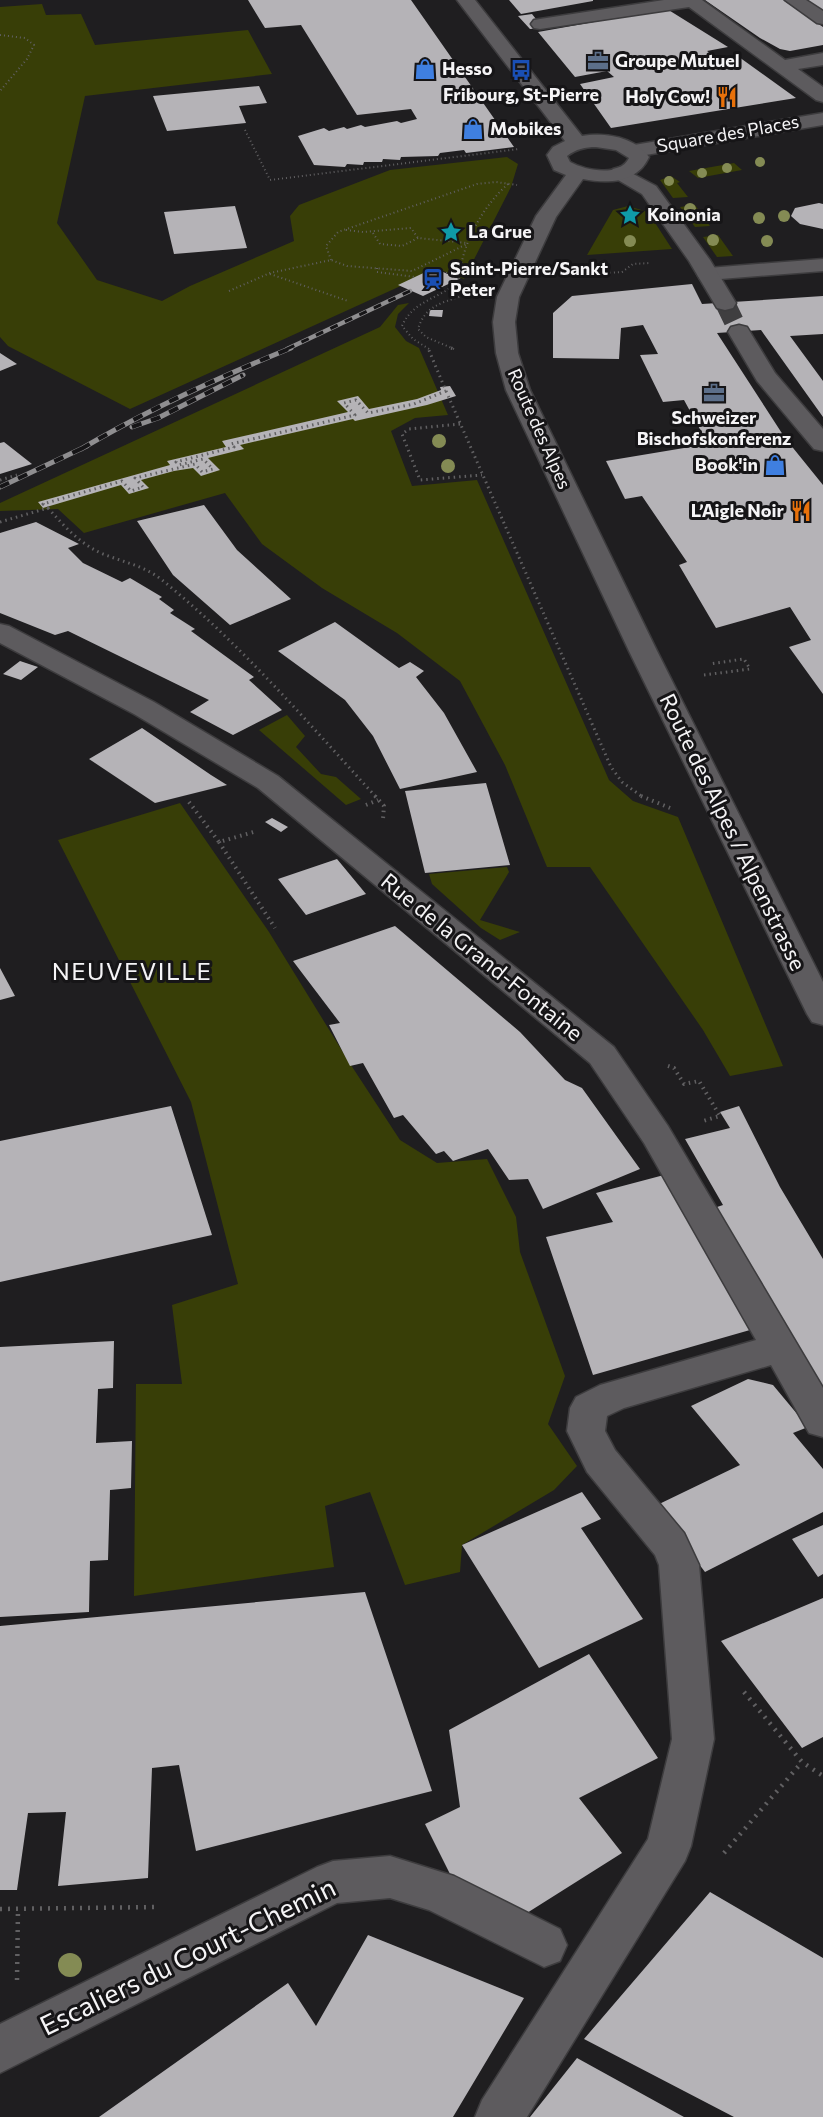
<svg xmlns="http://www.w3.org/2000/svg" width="823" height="2117" viewBox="0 0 823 2117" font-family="Commissioner,sans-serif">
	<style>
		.green { fill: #383e07 }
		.building { fill: #b5b3b7 }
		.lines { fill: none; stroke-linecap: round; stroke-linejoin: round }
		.minor-tunnel { stroke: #3f3e40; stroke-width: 20; stroke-dasharray: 20 10; stroke-linecap: butt }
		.pedestrian-casing { stroke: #3d3c3e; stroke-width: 3 }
		.minor-casing { stroke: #3d3c3e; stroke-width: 3 }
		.secondary-casing { stroke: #3d3c3e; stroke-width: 3 }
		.path-far3 { stroke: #616062; stroke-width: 2; stroke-dasharray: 1 3; stroke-linecap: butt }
		.path-far2 { stroke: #616062; stroke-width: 3; stroke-dasharray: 1.5 4; stroke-linecap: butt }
		.path-far1 { stroke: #616062; stroke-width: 4; stroke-dasharray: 1.5 4.5; stroke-linecap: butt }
		.path { stroke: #616062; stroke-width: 4.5; stroke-dasharray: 2 6; stroke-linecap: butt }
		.pedestrian { fill: #5d5b5e; fill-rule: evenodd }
		.minor { fill: #5d5b5e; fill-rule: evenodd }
		.secondary { fill: #5d5b5e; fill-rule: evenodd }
		.rail-far1-casing { stroke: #8f8e90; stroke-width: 4.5 }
		.rail-casing { stroke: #8f8e90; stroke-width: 5 }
		.rail-far1 { stroke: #161517; stroke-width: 3; stroke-dasharray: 8; stroke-linecap: butt }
		.rail { stroke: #161517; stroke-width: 4; stroke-dasharray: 10; stroke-linecap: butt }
		.tree { fill: #848b54 }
		.labels { text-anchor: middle; stroke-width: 6; stroke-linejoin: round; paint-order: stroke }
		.far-poi-label { font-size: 18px; font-weight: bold; fill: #f5f4f6; stroke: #161517; text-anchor: start }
		.far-street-label { font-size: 18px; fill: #f5f4f6; stroke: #161517 }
		.street-label { font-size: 22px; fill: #f5f4f6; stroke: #161517 }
		.neighbourhood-label { font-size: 24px; letter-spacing: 1.5px; fill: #f5f4f6; stroke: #161517 }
		.near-street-label { font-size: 27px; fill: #f5f4f6; stroke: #161517 }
	</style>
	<rect width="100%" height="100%" fill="#1f1e20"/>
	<path class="green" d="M42 4 46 15 81 14 95 45 248 30 272 74 85 96 57 223 97 280 162 301 190 286 294 241 290 216 299 205 390 170 507 157 518 164 511 187 464 279 438 269 130 409 8 346 0 337V7Z
		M734 163 742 170 698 178 689 171Z
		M671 176 680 182 677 183 688 197 673 198 660 180Z
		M695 205 710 226 695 227 680 207Z
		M628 206 648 212 672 249 587 255 613 210Z
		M718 235 733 256 717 257 703 237Z
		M409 303 398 314 395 327 406 341 419 348 448 415 415 418 391 431 412 486 477 480 609 780 633 801 678 817 783 1066 730 1076 703 1030 590 867H547L505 765 460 681 397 633 322 588 262 544 225 493 84 533 58 509 0 511V503L380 327 398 305Z
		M287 715 305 736 296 747 321 774 336 777 361 799 346 805 259 730Z
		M180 803 269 932 349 1062 400 1140 437 1163 487 1159 516 1217 520 1252 565 1376 548 1424 577 1466 554 1490 462 1545 460 1572 405 1585 370 1492 325 1506 334 1567 134 1596 136 1384H182L172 1305 238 1284 191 1102 58 840Z
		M507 867 509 872 480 920 520 932 500 940 481 928 432 884 429 874Z"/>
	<path class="building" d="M248 0H411L514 147 466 153 464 150 440 153 438 156 401 157 400 160 383 159 382 162H364L363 165 347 164 345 167 314 165 298 136 324 128 329 131 344 127 347 129 361 125 365 127 397 121 401 123 417 119 411 109 357 115 301 25 265 28Z
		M509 0H593V1L521 14Z
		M705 0H783L823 27V45L790 51 780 49 760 38Z
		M802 0H823V14Z
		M667 9 728 47 707 51 721 61 739 57 796 98 611 128 580 84 614 77 607 71 575 77 538 32Z
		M532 14 543 28 530 29 518 16Z
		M259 86 267 103 239 106 246 123 167 131 153 96Z
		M819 203 823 204V229L800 224 791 216 795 208Z
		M235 206 247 248 174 254 164 212Z
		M434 268 459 279 423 296 398 285Z
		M692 284 702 304 823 296V334L790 336 823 381V417L761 330 717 333 785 438 823 485V694L789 647 811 640 790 607 716 628 679 565 687 562 642 496 625 499 606 461 708 444 684 400 663 402 640 355 658 354 643 325 621 328 619 359 553 358V313L572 296Z
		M430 310H443L442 317 429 316Z
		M0 353 17 364 0 371Z
		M450 386 456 396 427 405 355 421 353 419 240 445 244 449 208 458 220 470 201 476 193 468 174 471 141 480 149 488 129 494 121 485 43 508 38 502 170 465 167 461 226 447 222 441 348 412 337 401 358 396 369 409 417 399 441 390 440 387Z
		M4 442 32 464 0 474V443Z
		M204 505 237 550 291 599 230 625 173 575 137 521Z
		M36 522 79 544 68 548 83 563 122 582 130 578 162 597 159 599 174 610 170 613 195 629 191 631 254 677 249 680 282 710 233 735 190 712 209 700 68 631 55 635 0 613V533Z
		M335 622 399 668 410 662 424 671 416 677 444 713 477 772 400 789 373 736 345 700 278 651Z
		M20 661 38 667 21 680 3 674Z
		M142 728 211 775 227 785 155 803 89 759Z
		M486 783 510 865 425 873 405 791Z
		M272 818 288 827 281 832 265 822Z
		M337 859 366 894 306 915 278 879Z
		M395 926 520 1032 565 1080 582 1088 640 1169 543 1209 528 1179 509 1180 488 1149 453 1161 444 1151 436 1154 403 1115 394 1118 363 1063 350 1066 329 1025 340 1023 293 961Z
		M0 968 15 996 0 1000Z
		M171 1106 212 1235 0 1282V1141Z
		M739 1106 780 1187 823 1259V1387L711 1209 723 1205 685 1139 730 1128 720 1112Z
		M664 1175 750 1330 593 1375 546 1237 613 1222 596 1193Z
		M114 1341 113 1388 98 1389 96 1443 132 1441 131 1488 110 1490 108 1560 90 1561 89 1612 0 1617V1347Z
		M748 1379 773 1385 808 1427 793 1433 823 1469V1512L705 1572 655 1506 740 1465 691 1406Z
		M582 1492 601 1519 581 1528 643 1619 539 1668 462 1545Z
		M823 1525V1574L818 1577 792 1539Z
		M365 1592 432 1791 196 1851 179 1765 152 1768 148 1878 58 1886 66 1812 28 1813 17 1890H0V1626Z
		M823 1598V1737L802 1748 721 1641Z
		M589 1654 658 1758 579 1798 622 1853 519 1918 452 1878 425 1824 460 1807 449 1730Z
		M710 1892 823 1958V2117H734L584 2039Z
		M368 1935 524 1998 453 2117H99L288 1983 316 2026Z
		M577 2058 684 2117H530Z"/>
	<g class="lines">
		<path class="minor-tunnel" d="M725 303 739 332"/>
		<defs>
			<path id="pedestrian" d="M664 0H702L785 60 823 53V65L798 69 823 87V102L816 100 689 7 540 29 534 28 531 24 534 20 540 19Z
				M785 0H806L823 11V24L817 23Z
				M823 259V271L708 280 700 279 697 274 700 269 708 268Z"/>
			<path id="minor" d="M823 113V125L634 157 627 155 624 151 627 147 634 145Z
				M620 167 656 186 710 260 736 303 733 308 725 310 717 308 689 261 642 194 613 177 610 173 613 169Z
				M739 325 747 327 775 373 823 429V451L814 449 757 381 728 332 731 327Z
				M0 624 9 626 154 702 278 776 614 1047 668 1126 823 1388V1437L809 1433 771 1365 624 1408 607 1416 605 1431 615 1450 684 1533 699 1565 714 1739 691 1846 685 1861 527 2117H475L482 2100 648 1839 672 1739 659 1565 655 1555 587 1472 567 1431 570 1408 576 1397 600 1385 756 1340 644 1143 590 1063 258 788 134 714 0 643Z
				M390 1856 454 1876 560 1929 567 1945 560 1961 544 1967 429 1910 390 1898 337 1903 0 2073V2024L317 1867 333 1861Z"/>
			<path id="secondary" d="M457 0H475L582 136C605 132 635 137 649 157 637 183 609 184 583 179L556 217 519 297 515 322 518 353 530 390 657 651 823 982V1025L812 1022 807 1014 629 651 506 390 496 353 493 322 497 297 536 216 566 175 554 170 547 155 553 147 565 141ZM596 147 616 150 629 158C619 178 585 170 570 162L567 156C576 149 585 147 596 147Z"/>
		</defs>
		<use href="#pedestrian" class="pedestrian-casing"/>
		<use href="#minor" class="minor-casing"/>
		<use href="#secondary" class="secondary-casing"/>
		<path class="path-far3" d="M0 35 25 38 34 45 27 59 0 91
			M245 130 270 180 519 149
			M346 230 363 232 411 228 418 238 467 243
			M373 233 380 244 402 246 418 238
			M331 260 326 246 338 232 477 184 496 182 517 185
			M377 268V272L415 277
			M446 273 459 270
			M270 274 348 301
			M570 275 622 272 633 264 650 263
			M430 285 433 279
			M229 291 270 273 331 260 347 266 412 271 467 244
			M429 349 413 339 402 326C413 300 440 299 459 281 461 245 482 207 509 183
			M454 349 426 337 418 329C425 306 441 303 462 296"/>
		<path class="path-far2" d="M451 348 454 349
			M446 391 611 767 622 782 644 798
			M460 424 409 429 402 434 420 480 482 475
			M0 480 17 475
			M48 508C65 527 80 544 103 554 123 562 145 566 162 580 241 644 308 723 377 798
			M0 522 48 508 43 504 122 481 131 491 143 487 135 478 195 464 202 472 213 469 203 459 179 465 176 462 234 447 231 444 355 415 344 403 356 400 368 413 414 404 446 391 428 348
			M704 675 750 669 744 659 709 664"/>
		<path class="path-far1" d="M375 796 384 806 383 819
			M641 796 670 808
			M189 802 219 842 257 831
			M366 805 378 800
			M219 842 275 928
			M668 1066 674 1068 684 1084 699 1081 720 1116 703 1121"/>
		<path class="path" d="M744 1692 802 1762 823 1776
			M724 1853 802 1762
			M0 1909 158 1907
			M17 1980 18 1908"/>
		<use href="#pedestrian" class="pedestrian"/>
		<use href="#minor" class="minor"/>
		<use href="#secondary" class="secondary"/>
		<defs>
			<path id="rail-far1" d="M287 349 410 291"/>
			<path id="rail" d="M132 427 158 418 243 375
				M81 449C151 408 217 378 291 348
				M0 487 87 446"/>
		</defs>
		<use href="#rail-far1" class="rail-far1-casing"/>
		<use href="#rail" class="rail-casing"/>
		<use href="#rail-far1" class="rail-far1"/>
		<use href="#rail" class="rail"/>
	</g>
	<g class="tree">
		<circle cx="760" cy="162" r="5"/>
		<circle cx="727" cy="168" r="5"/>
		<circle cx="702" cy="173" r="5"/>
		<circle cx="669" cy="181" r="5"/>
		<circle cx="690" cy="209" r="6"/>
		<circle cx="784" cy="216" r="6"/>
		<circle cx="759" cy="218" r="6"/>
		<circle cx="713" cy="240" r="6"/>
		<circle cx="630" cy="241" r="6"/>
		<circle cx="767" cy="241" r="6"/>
		<circle cx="439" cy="441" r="7"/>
		<circle cx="448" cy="466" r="7"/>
		<circle cx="70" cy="1965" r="12"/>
	</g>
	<defs>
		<symbol id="office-bare" viewBox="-9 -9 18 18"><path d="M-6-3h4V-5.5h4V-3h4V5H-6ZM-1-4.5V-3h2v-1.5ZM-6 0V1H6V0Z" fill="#5c6f8a" stroke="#161517" stroke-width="2.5" paint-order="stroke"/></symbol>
		<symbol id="shop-bare" viewBox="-9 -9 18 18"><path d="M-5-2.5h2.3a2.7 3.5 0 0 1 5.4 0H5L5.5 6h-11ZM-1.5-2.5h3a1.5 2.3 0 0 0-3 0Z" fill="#3f7fe0" stroke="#161517" stroke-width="2.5" paint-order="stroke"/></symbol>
		<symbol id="bus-bare" viewBox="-9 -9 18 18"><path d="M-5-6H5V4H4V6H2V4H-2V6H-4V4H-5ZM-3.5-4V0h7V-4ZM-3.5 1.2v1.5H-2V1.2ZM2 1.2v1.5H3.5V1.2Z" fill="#1a4fb4" stroke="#161517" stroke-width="2.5" paint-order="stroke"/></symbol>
		<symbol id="restaurant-bare" viewBox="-9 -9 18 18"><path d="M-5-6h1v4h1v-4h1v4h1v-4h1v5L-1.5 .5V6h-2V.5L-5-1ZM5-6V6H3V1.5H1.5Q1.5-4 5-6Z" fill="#e8710a" stroke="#161517" stroke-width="2.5" paint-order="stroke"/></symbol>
		<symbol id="sight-bare" viewBox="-9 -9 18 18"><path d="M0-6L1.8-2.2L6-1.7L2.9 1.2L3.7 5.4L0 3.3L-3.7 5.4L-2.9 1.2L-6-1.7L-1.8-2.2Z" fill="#0f9aa8" stroke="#161517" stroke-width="2.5" paint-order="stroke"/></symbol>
		<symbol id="station-bare" viewBox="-9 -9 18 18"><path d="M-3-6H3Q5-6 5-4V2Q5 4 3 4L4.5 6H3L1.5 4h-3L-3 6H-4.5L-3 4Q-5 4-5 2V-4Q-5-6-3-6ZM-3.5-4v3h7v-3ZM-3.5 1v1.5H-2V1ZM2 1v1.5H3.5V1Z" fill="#1a4fb4" stroke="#161517" stroke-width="2.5" paint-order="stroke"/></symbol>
	</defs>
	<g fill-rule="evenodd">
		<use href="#office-bare" x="583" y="46" width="30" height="30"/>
		<use href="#shop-bare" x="410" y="54" width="30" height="30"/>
		<use href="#bus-bare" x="506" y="55" width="30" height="30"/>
		<use href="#restaurant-bare" x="712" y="82" width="30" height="30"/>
		<use href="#shop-bare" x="458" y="114" width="30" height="30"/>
		<use href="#sight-bare" x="615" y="200" width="30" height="30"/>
		<use href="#sight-bare" x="436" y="217" width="30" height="30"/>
		<use href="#station-bare" x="418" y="264" width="30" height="30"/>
		<use href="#office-bare" x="699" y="378" width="30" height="30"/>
		<use href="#shop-bare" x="760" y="450" width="30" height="30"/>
		<use href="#restaurant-bare" x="786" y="496" width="30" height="30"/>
	</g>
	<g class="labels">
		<g class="far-poi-label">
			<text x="615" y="67">Groupe Mutuel</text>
			<text x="442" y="75">Hesso</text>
			<text x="521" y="101" text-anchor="middle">Fribourg, St-Pierre</text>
			<text x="710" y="103" text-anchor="end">Holy Cow!</text>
			<text x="490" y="135">Mobikes</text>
			<text x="647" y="221">Koinonia</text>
			<text x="468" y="238">La Grue</text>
			<text x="450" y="275">Saint-Pierre/Sankt<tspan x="450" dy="21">Peter</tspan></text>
			<text x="714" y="424" text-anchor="middle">Schweizer<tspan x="714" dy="21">Bischofskonferenz</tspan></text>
			<text x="758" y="471" text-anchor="end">Book'in</text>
			<text x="784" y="517" text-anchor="end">L’Aigle Noir</text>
		</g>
		<g class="far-street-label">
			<text transform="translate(728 134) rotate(-10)" y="6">Square des Places</text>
			<text transform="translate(539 429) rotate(66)" y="6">Route des Alpes</text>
		</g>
		<g class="street-label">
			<text transform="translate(733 832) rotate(64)" y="8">Route des Alpes / Alpenstrasse</text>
			<text transform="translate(482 957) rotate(39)" y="8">Rue de la Grand-Fontaine</text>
		</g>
		<g class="neighbourhood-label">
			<text x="132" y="980">NEUVEVILLE</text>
		</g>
		<g class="near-street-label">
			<text transform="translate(188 1957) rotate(-26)" y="9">Escaliers du Court-Chemin</text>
		</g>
	</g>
</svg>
